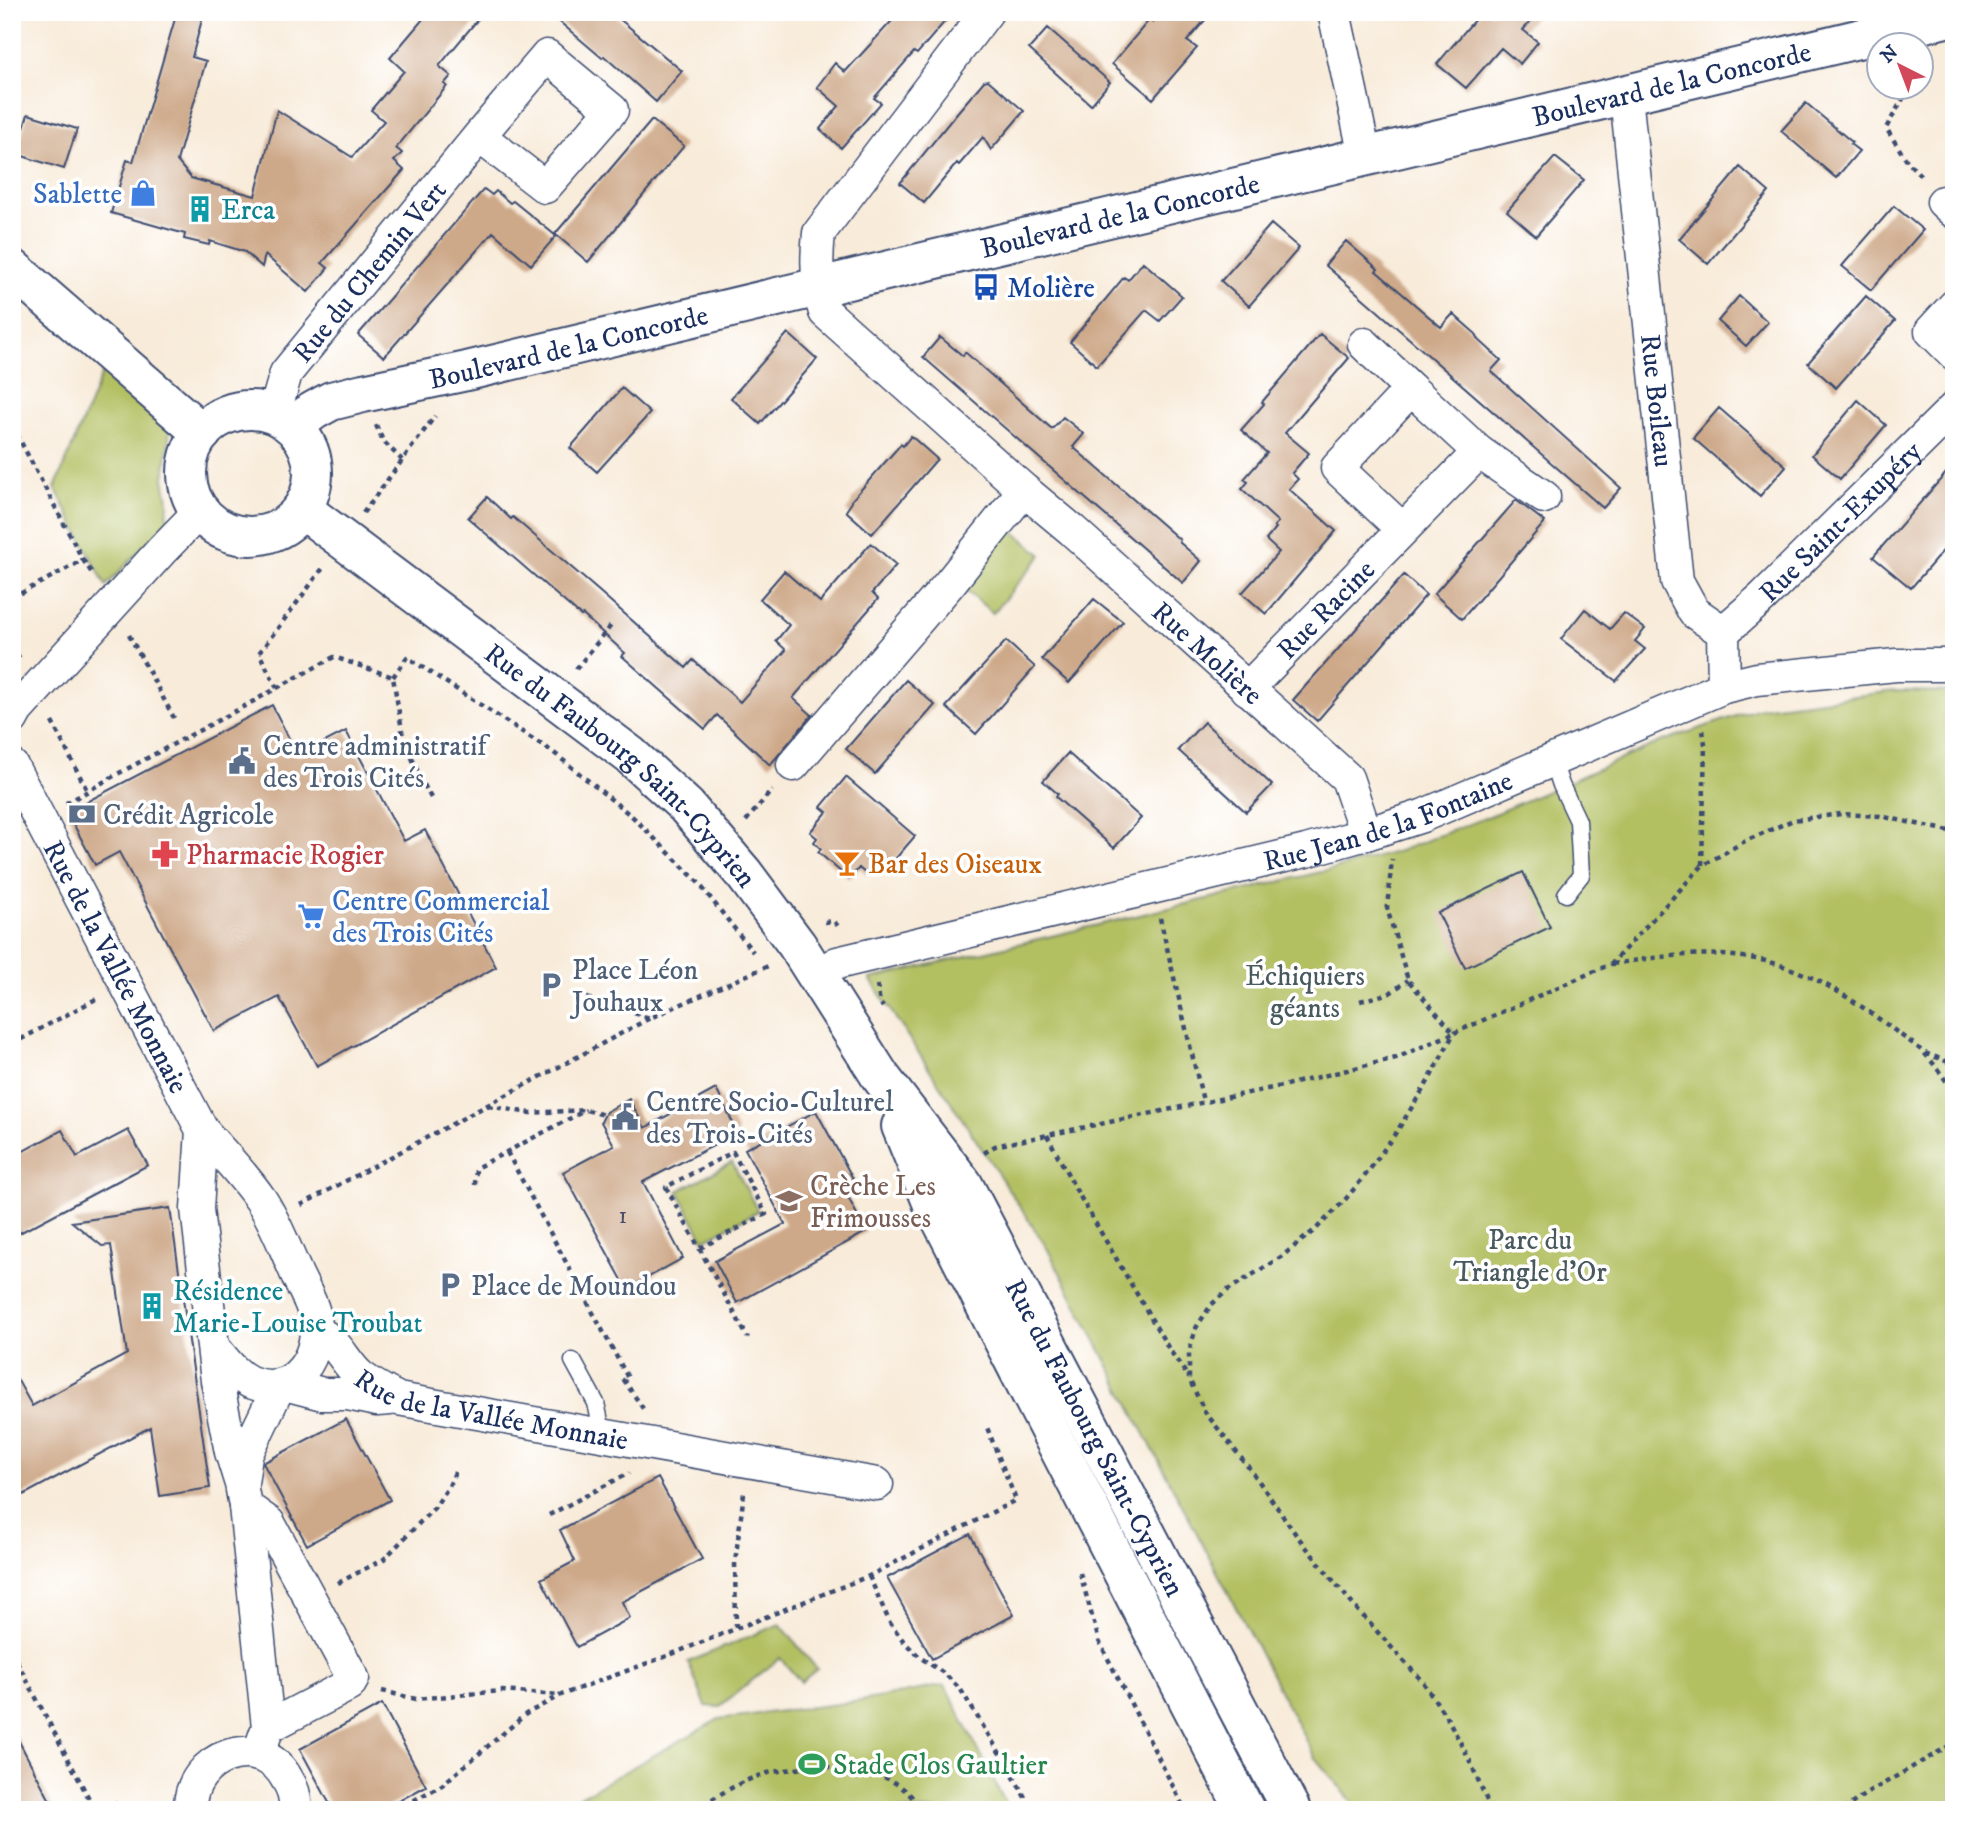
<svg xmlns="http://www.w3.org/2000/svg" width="1966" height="1822" viewBox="0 0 1966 1822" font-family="'IM FELL DW Pica',serif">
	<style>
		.green { fill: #b3c062; stroke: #677860; stroke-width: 2 }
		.building { fill: #cea989 }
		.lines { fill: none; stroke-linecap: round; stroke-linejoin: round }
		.service-casing { stroke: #3c4b70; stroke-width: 19 }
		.minor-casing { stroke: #3c4b70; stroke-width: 35 }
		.tertiary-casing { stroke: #3c4b70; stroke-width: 42 }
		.path { stroke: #3c4b70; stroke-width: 4.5; stroke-dasharray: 5 5; stroke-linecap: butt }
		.service { stroke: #fff; stroke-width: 16 }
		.minor { stroke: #fff; stroke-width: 32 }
		.tertiary { stroke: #fff; stroke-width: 38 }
		.labels { text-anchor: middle; stroke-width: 7; stroke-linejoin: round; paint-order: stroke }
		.number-label { font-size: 24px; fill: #484e69 }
		.street-label { font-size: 28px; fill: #1b2f5e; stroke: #fff }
		.shop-label { font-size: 28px; fill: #366cbe; stroke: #fff; text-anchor: end }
		.culture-label { font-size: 28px; fill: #0d838f; stroke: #fff; text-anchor: start }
		.transit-label { font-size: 28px; fill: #164399; stroke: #fff; text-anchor: start }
		.service-label { font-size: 28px; fill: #4e5e75; stroke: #fff; text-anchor: start }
		.health-label { font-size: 28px; fill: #be3a42; stroke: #fff; text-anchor: start }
		.food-label { font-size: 28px; fill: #c56008; stroke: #fff; text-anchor: start }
		.park-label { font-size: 28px; fill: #495a5f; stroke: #fff }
		.education-label { font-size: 28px; fill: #785e54; stroke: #fff; text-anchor: start }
		.leisure-label { font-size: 28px; fill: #27864d; stroke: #fff; text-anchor: start }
	</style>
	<rect width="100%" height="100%" fill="#fff"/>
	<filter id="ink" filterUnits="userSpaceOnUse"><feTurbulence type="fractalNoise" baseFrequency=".0143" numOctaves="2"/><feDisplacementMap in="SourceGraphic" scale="14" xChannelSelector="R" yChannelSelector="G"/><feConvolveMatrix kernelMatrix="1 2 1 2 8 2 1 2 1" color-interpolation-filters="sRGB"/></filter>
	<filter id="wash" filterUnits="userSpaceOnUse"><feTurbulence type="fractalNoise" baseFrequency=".00686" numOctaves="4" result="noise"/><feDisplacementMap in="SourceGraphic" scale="28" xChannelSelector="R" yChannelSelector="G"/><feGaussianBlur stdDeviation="1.57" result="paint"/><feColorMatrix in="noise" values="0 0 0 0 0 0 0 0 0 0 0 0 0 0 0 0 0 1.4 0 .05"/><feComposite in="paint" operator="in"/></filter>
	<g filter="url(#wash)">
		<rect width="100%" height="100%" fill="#f8ebd9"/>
		<path class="green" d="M104 369 170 429 164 479 168 500 167 522 106 586 55 488Z
			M1007 526 1042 555 993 613 958 584Z
			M1895 691 1954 692V1810H1359L1315 1758 1047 1248 870 979 1338 868 1399 851 1485 818 1660 742 1760 708Z
			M732 1162 758 1211 704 1240 678 1191Z
			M780 1624 817 1669 801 1682 780 1658 719 1707 706 1706 688 1662Z
			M945 1685 1009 1810H556L719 1719 861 1701Z"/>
		<g id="blocks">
			<path class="building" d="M177 12H204L192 57 206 61 177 161 191 178 255 196 277 110 352 157 384 121 371 110 404 71 390 58 429 12H484L439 66 451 76 444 84 447 86 396 148 402 153 394 161 404 170 322 263 328 268 308 292 265 255 262 267 245 252 210 241 209 245 184 239 185 234 111 213 127 160 133 162Z
				M548 12H611L682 71 656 102 604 56 602 58Z
				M900 12H953L917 54 914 52 874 98 881 103 841 148 820 129 839 106 817 87 835 63 845 72Z
				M1160 12H1212L1187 41 1197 48 1153 99 1112 64 1149 20 1152 22Z
				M1481 12H1539L1523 30 1538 42 1520 64 1501 48 1466 88 1437 64Z
				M1048 28 1110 82 1091 105 1029 49Z
				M988 80 1024 111 991 150 983 137 959 165 957 163 924 203 900 183 956 114 984 81Z
				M1806 103 1852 142 1850 144 1859 151 1836 178 1781 131Z
				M28 114 77 129 64 169 16 154Z
				M652 120 684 146 588 262 555 234Z
				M1555 157 1584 180 1536 236 1507 211Z
				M1740 167 1769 192 1708 264 1679 239Z
				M484 189 492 195 496 191 510 203 513 201 556 236 531 265 493 232 384 357 358 335Z
				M1894 206 1923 230 1871 290 1842 266Z
				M1271 224 1299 248 1249 306 1221 281Z
				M1346 241 1378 269 1376 271 1441 327 1453 314 1476 334 1479 340 1501 360 1491 371 1621 488 1603 508 1325 265Z
				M1143 262 1182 296 1160 321 1146 310 1097 366 1070 342 1124 277 1128 280Z
				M1739 296 1768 322 1746 346 1718 321Z
				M1866 296 1895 321 1836 388 1808 363Z
				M788 333 817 359 760 424 731 398Z
				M1320 334 1349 358 1285 433 1309 453 1292 473 1298 479 1289 489 1336 531 1266 614 1242 593 1279 552 1266 540 1276 528 1274 526 1278 522 1242 489 1248 482 1244 479 1267 453 1241 430 1264 404 1262 402Z
				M940 337 963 356 965 352 1052 429 1063 417 1084 434 1073 447 1180 540 1179 542 1201 561 1183 583 923 357Z
				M622 388 650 413 597 472 570 448Z
				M1858 400 1886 425 1840 479 1812 455Z
				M1719 408 1786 466 1760 496 1693 438Z
				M911 436 937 459 872 534 846 511 852 502 851 501 901 444 903 446Z
				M1954 464V538L1911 588 1873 557Z
				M487 497 511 519 513 517 601 593 686 668 693 660 740 702 786 650 776 641 789 625 760 599 784 571 820 602 871 543 896 565 872 593 878 599 793 698 812 715 770 765 717 715 705 729 622 656 625 653 583 615 581 616 468 518Z
				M1516 500 1545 522 1462 619 1434 594Z
				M1404 575 1426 595 1317 721 1293 700Z
				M1094 599 1123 622 1069 683 1042 659Z
				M1585 609 1610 629 1624 613 1645 629 1635 641 1645 649 1616 681 1561 639Z
				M1006 641 1035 667 976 734 946 707Z
				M906 680 935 705 875 774 846 749Z
				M272 705 298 756 346 731 404 841 425 830 496 967 317 1066 279 997 214 1031 119 852 95 865 67 812Z
				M1204 722 1272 785 1246 812 1178 750Z
				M1068 753 1141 818 1114 848 1056 797 1058 794 1043 781Z
				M846 777 915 836 891 864 881 856 866 874 859 868 849 879 818 852 821 849 814 842 817 838 810 832 827 812 821 807Z
				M1523 872 1550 927 1465 968 1438 913Z
				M716 1089 738 1133 643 1182 683 1258 627 1289 563 1172 614 1145 601 1122 606 1112 629 1099 645 1128Z
				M816 1111 857 1186 846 1193 866 1232 737 1303 715 1261 785 1224 745 1149Z
				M62 1130 77 1157 128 1130 148 1165 12 1237V1157Z
				M170 1208 210 1488 160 1496 150 1427 12 1501V1370L32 1406 127 1354 111 1245 102 1246 72 1222Z
				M346 1419 390 1500 307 1545 263 1463Z
				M658 1478 702 1559 622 1602 630 1618 577 1647 541 1579 575 1561 560 1530Z
				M970 1534 1014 1615 932 1659 887 1578Z
				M382 1704 426 1786 382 1810H333L300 1749Z
				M12 1728 55 1810H12Z"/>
		</g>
	</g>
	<g filter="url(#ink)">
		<use href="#blocks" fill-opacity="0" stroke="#3c4b70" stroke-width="2"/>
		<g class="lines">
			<defs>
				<path id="service" d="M1553 761 1561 785 1578 821 1581 875 1566 894
					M573 1361 596 1403 603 1435"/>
				<g id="minor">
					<path id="s1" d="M987 12 819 233C816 260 816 287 825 312L1024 490 1072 530 1347 778 1366 834"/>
					<path d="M1334 12 1365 156"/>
					<path id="s2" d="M1626 96 1677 581 1694 612 1723 632 1724 687"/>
					<path d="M1943 202 1954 212"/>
					<path d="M1954 306 1931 331 1954 354"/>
					<path d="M1364 344 1411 389"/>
					<path id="s3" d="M274 415 286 373 479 136 547 56 612 110 545 187 479 136"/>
					<path d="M1479 452 1544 497"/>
					<path id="s4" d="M1723 632 1762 598 1954 408"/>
					<path id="s5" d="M1247 689 1479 452 1411 389 1337 468 1402 529"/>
					<path d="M12 719 17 710 163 549 200 511"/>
					<path d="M793 765 949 584 1024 490"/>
					<path id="s6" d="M12 766 202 1130 197 1209 217 1381 231 1452 241 1484 245 1506 268 1727 258 1755"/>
					<path id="s7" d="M817 976 837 963 1306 851 1366 834 1422 816 1724 687 1757 679 1896 665H1954"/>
					<path d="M202 1130C222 1153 244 1175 261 1200 275 1221 284 1246 294 1268 300 1283 310 1298 314 1313 324 1352 296 1400 250 1382 235 1375 225 1361 215 1349"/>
					<path id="s8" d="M317 1332C339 1342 343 1361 360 1376 371 1385 386 1392 398 1399L877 1484"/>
					<path d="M285 1384 323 1394H348L377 1400 390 1399"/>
					<path d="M242 1483 246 1455 279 1386"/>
					<path d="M245 1506 269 1523 353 1678 349 1685 268 1727"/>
					<path d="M190 1810C188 1756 261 1730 287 1779 293 1788 296 1799 295 1810"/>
				</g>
				<g id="tertiary">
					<path d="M12 268 202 433"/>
					<circle cx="250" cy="473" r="63"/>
					<path id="s9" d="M293 426 313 411 331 401 363 393 467 371 1954 16"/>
					<path id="s10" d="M302 509 630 755 686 806 744 874 797 945 880 1076 963 1184 1291 1810"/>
					<path d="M901 1126 932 1202 1245 1810"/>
				</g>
			</defs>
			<use href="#service" class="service-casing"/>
			<use href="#minor" class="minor-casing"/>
			<use href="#tertiary" class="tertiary-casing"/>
			<path class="path" d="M1909 88 1886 128 1907 161 1922 177
				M12 425 83 560
				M376 425 383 441 402 460
				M363 513 435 416
				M12 598 83 560 94 576
				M129 635 174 718
				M12 645 21 661
				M576 669 613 623
				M393 677 407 657 553 752 634 818 697 881 753 952
				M277 688 334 657 393 677 403 736 420 777 431 798
				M52 722 88 792
				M66 803C86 793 104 781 123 771 175 743 226 717 277 688L259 653 323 568
				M746 821 772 790
				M1702 865 1705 744 1703 730
				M1160 918 1203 1101
				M825 922 834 921 840 929
				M1612 964C1662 956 1706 950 1756 959 1807 968 1854 1000 1894 1030 1904 1038 1915 1044 1924 1053 1935 1064 1944 1079 1954 1091
				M877 985 880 1003 883 1007
				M577 995 650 1018 768 966
				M1360 1001 1390 993 1408 980
				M12 1044 96 999
				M1925 1053 1954 1064
				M488 1106 530 1113 586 1110 604 1115
				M1047 1135 1075 1188 1169 1349 1189 1378
				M507 1152 628 1378 624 1380 644 1410
				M984 1153 995 1146 1282 1086 1396 1058 1454 1033 1408 980 1387 908 1392 859
				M475 1185 476 1168 586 1110
				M301 1205 650 1018
				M700 1248 766 1214 733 1152 666 1187 748 1338
				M549 1515 629 1473
				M1080 1573 1099 1641 1185 1810
				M869 1576 890 1623 905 1643 921 1658 945 1674 961 1690 1010 1770 1032 1810
				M338 1583 384 1559 435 1507 449 1486 456 1470
				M736 1628 735 1562 744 1493
				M12 1652 95 1810
				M382 1691 416 1699 501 1691 560 1695
				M97 1810 113 1801 120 1810
				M396 1810 442 1785 526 1714 561 1695 667 1656 869 1576 1016 1500 986 1425
				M695 1810C718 1795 742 1780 768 1773 776 1771 786 1770 795 1769 839 1764 897 1766 921 1810
				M1491 1810 1469 1759 1449 1721 1423 1682 1354 1606 1297 1536 1253 1473 1205 1412 1189 1379V1352L1196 1328 1211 1305 1228 1290 1281 1257 1316 1229 1344 1201 1368 1172 1397 1131 1429 1080 1454 1033 1611 964 1702 866 1745 841 1793 820 1841 814 1880 816 1954 832
				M1843 1810 1864 1795 1954 1743"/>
			<use href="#service" class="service"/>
			<use href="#minor" class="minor"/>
			<use href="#tertiary" class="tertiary"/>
		</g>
	</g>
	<defs>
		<symbol id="shop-bare" viewBox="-9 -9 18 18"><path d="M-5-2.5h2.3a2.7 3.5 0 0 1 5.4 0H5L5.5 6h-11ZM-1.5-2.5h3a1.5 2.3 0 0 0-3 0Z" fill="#3f7fe0" stroke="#fff" stroke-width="2.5" paint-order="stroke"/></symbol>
		<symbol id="building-bare" viewBox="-9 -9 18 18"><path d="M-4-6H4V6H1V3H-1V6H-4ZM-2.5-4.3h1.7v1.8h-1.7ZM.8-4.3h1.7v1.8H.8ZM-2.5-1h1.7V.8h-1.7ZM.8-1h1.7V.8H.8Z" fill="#0f9aa8" stroke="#fff" stroke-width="2.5" paint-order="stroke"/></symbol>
		<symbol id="bus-bare" viewBox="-9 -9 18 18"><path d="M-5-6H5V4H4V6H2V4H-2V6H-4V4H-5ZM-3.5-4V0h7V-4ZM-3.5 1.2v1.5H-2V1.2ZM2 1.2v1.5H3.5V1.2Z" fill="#1a4fb4" stroke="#fff" stroke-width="2.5" paint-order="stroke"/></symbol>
		<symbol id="civic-bare" viewBox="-9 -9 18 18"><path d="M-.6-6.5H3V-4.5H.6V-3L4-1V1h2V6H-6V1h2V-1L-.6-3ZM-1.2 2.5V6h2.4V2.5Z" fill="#5c6f8a" stroke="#fff" stroke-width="2.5" paint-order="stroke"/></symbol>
		<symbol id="bank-bare" viewBox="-9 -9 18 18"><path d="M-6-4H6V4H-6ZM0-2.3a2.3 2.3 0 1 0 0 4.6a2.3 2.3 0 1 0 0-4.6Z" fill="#5c6f8a" stroke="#fff" stroke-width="2.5" paint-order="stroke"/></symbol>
		<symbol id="pharmacy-bare" viewBox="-9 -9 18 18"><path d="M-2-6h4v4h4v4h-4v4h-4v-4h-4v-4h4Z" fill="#e0444e" stroke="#fff" stroke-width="2.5" paint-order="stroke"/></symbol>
		<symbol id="bar-bare" viewBox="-9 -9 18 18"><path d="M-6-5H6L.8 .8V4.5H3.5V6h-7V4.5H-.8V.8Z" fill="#e8710a" stroke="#fff" stroke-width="2.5" paint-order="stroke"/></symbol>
		<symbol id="supermarket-bare" viewBox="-9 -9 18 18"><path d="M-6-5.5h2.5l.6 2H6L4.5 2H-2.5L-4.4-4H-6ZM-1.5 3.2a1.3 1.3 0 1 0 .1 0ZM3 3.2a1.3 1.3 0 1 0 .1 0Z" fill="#3f7fe0" stroke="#fff" stroke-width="2.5" paint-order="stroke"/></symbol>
		<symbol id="parking-bare" viewBox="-9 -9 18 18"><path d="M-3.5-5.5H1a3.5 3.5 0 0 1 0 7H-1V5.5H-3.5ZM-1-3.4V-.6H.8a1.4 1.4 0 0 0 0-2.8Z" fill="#5c6f8a" stroke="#fff" stroke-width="2.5" paint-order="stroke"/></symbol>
		<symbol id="school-bare" viewBox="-9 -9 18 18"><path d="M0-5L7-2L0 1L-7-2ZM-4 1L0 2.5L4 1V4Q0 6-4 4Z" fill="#8d6e63" stroke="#fff" stroke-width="2.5" paint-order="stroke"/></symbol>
		<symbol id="stadium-bare" viewBox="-9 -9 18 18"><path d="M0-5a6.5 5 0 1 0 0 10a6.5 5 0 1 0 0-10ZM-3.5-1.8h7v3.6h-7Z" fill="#2e9e5b" stroke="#fff" stroke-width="2.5" paint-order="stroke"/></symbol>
	</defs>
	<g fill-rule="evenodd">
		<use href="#shop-bare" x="124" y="174" width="38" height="38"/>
		<use href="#building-bare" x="181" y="190" width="38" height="38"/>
		<use href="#bus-bare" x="967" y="268" width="38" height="38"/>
		<use href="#civic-bare" x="223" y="742" width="38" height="38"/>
		<use href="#bank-bare" x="63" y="795" width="38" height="38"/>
		<use href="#pharmacy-bare" x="146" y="835" width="38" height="38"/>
		<use href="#bar-bare" x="828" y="844" width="38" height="38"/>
		<use href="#supermarket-bare" x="292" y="897" width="38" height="38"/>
		<use href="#parking-bare" x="532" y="966" width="38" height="38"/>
		<use href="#civic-bare" x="606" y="1098" width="38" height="38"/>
		<use href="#school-bare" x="770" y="1182" width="38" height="38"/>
		<use href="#parking-bare" x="431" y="1266" width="38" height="38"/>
		<use href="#building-bare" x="133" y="1287" width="38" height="38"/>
		<use href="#stadium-bare" x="793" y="1745" width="38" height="38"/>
	</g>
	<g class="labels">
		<g class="number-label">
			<text x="623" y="1223">1</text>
		</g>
		<g class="street-label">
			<text dy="10" stroke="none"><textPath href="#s9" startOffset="1423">Boulevard de la Concorde</textPath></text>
			<text dy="10" stroke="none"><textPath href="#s9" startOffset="856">Boulevard de la Concorde</textPath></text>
			<text dy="10" stroke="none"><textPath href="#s3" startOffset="175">Rue du Chemin Vert</textPath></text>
			<text dy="10" stroke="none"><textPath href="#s9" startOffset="289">Boulevard de la Concorde</textPath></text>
			<text dy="10" stroke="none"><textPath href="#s2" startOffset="306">Rue Boileau</textPath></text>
			<text dy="10" stroke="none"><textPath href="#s4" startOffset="161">Rue Saint-Exupéry</textPath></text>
			<text dy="10" stroke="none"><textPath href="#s5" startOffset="112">Rue Racine</textPath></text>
			<text dy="10" stroke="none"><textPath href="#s1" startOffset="870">Rue Molière</textPath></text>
			<text dy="10" stroke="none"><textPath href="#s10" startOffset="410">Rue du Faubourg Saint-Cyprien</textPath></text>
			<text dy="10" stroke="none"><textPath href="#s7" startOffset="593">Rue Jean de la Fontaine</textPath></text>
			<text dy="10" stroke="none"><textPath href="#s6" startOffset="226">Rue de la Vallée Monnaie</textPath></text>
			<text dy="10" stroke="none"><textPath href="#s8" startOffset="200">Rue de la Vallée Monnaie</textPath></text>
			<text dy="10" stroke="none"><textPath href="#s10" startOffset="1241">Rue du Faubourg Saint-Cyprien</textPath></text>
		</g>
		<g class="shop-label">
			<text x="122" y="203">Sablette</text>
			<text x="332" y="910" text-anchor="start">Centre Commercial<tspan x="332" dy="32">des Trois Cités</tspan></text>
		</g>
		<g class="culture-label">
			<text x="221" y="219">Erca</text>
			<text x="173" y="1300">Résidence<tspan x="173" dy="32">Marie-Louise Troubat</tspan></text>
		</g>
		<g class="transit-label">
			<text x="1007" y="297">Molière</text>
		</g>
		<g class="service-label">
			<text x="263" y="755">Centre administratif<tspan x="263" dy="32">des Trois Cités</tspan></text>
			<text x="103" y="824">Crédit Agricole</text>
			<text x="572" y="979">Place Léon<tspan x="572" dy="32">Jouhaux</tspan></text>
			<text x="646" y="1111">Centre Socio-Culturel<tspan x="646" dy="32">des Trois-Cités</tspan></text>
			<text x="471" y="1295">Place de Moundou</text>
		</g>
		<g class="health-label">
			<text x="186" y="864">Pharmacie Rogier</text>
		</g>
		<g class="food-label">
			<text x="868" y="873">Bar des Oiseaux</text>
		</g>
		<g class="park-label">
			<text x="1305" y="985">Échiquiers<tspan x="1305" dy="32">géants</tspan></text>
			<text x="1530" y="1249">Parc du<tspan x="1530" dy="32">Triangle d'Or</tspan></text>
		</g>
		<g class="education-label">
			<text x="810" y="1195">Crèche Les<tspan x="810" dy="32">Frimousses</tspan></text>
		</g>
		<g class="leisure-label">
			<text x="833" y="1774">Stade Clos Gaultier</text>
		</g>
	</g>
	<rect width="1966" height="1822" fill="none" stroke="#fff" stroke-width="42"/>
	<g transform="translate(1900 66) rotate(318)"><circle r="33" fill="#ffffff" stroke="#a4acbf" stroke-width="2"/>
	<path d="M0-5L12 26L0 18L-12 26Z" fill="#d1495b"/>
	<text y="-10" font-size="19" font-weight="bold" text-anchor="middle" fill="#1b2f5e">N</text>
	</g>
</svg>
